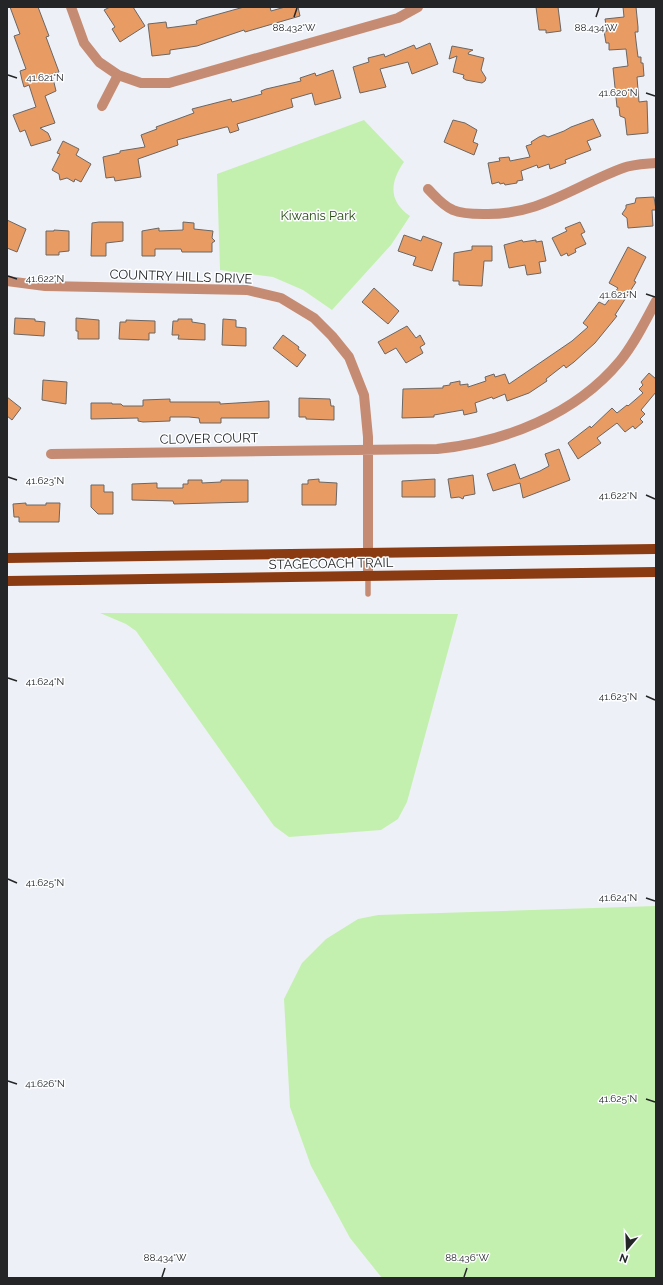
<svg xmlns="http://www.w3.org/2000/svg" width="663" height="1285" viewBox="0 0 663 1285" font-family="Raleway,sans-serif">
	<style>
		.green { fill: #c4f0af }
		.building { fill: #e89c63; stroke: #6b6663 }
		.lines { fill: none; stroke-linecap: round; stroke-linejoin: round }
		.service { stroke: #c68c73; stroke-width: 5.5 }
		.minor { stroke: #c68c73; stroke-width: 10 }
		.primary { stroke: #8b3b11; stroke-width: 10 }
		.ticks { fill: none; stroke: #242527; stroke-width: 1.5 }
		.labels { text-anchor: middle; stroke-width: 3; stroke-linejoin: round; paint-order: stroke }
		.park-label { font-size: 13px; fill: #294915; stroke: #fdfeff }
		.street-label { font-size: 13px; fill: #242527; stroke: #fdfeff }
		.ticks-label { font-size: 10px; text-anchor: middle; fill: #242527; stroke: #fdfeff; stroke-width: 3; stroke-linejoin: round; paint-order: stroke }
	</style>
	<rect width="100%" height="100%" fill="#eef0f7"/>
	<path class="green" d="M364 120 404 162C390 182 388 201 410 216L391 245 332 310 303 290 273 277 220 270 217 174Z
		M100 613 458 614 407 802 398 819 381 830 289 837 274 826 136 631 126 624Z
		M656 906V1278H382L350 1238 311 1166 290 1107 284 999 302 963 326 939 358 919 378 915Z"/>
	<path class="building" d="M10 7H38L49 36 46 37 59 72 52 74 56 91 45 96 55 123 40 128 48 133 51 140 31 146 25 130 20 132 13 115 36 107 29 85 24 87 22 80 20 71 26 69 14 36 20 34Z
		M110 7H133L145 26 120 42 112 29 115 27 104 10Z
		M244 7H270L271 11 285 7H298L300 16 245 32 244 30 197 46 170 50V54L152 56 148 24 166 22 167 28 197 24 196 21 201 19Z
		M536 7H558L561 31 546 33V30H539Z
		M623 7H636L638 27V32H635L636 41 638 57H641V63H643L644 76 637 77 639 102 647 101 648 133 627 135 625 118 620 116 619 107H617L613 68 628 66 626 49 609 50V43H606L604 31H607L605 19 624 17Z
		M430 43 438 64 412 74 408 62 380 69 386 87 360 93 353 67 369 62 368 58 384 54 385 57 414 45 416 49Z
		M452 46 473 50 469 52 468 54 484 58 481 70 486 78 485 81 482 83 466 80 463 78 464 75 453 72 457 56 449 59Z
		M333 70 341 98 315 105 312 93 291 99 293 107 237 124 239 130 230 133 228 127H226L177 140 178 145 138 159 141 177 115 181 114 177 106 178 103 157 120 153V151L145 147 141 135 157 129 156 127 194 113 192 109 231 99 232 102 262 94 261 91 266 89 301 81 300 78 315 73 316 76Z
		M593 119 601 136 587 141 591 150 565 160 566 163 550 169 549 164 538 168 537 165 521 171 523 180 517 181V183L505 185 504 183 500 184 499 182 492 184 488 163 500 161 499 158 509 157 510 161 530 157 526 146 532 144 531 142 539 137 544 135 548 137 564 131 571 127Z
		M453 120 465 123 477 130 473 142 478 144 474 155 444 142Z
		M63 141 79 149 76 155 91 164 81 182 75 179 74 182 67 178 60 180 59 174 52 170 60 154 57 153Z
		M654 197 656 210H652L653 226 628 228 627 218 622 214 626 208V205L635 203 636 198Z
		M7 220 26 229 17 252 7 248Z
		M99 222H123V241L106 243V256H91L92 223Z
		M183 222 194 223V229L213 231 212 238 215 241 212 243V252H182L181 249H155V256H142V231L159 228V231L183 230Z
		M580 222 585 232 581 234 586 244 575 249 576 252 568 256 567 253 561 256 552 238 567 231 565 228Z
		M54 230 69 231V251L59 252V255H46V231H54Z
		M404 235 421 241 423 236 442 243 432 271 413 265 416 257 398 251Z
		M522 240 523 242 536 240V242L542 241 546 261 539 262 541 273 527 275 525 265 509 268 504 245Z
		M472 246H492V261H484L482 286 459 285V281H453L454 253 472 250Z
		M628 247 646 257 634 281 636 282 615 315 617 316 595 343 574 362 566 368 564 365 546 379 547 381 529 393 507 401 505 394 493 399 492 397 475 403 477 412 464 415 463 410 434 415V417L402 418 403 389 443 388V386L450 385V383L460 381V385L468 384V387L486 381 485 377 494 374 495 377 505 374 509 384 572 341 588 327 583 323 599 302 605 305 618 288 609 283Z
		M374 288 399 311 388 324 362 302Z
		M15 318 35 319V321L45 322 44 336 14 334Z
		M76 318 99 320V339H78V331H76Z
		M178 319H192V322L205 324V340L178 339 179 335H172L173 321H178Z
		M223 319 236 320V327L246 328V346L222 345Z
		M126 320 155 321V333H149V340L119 339 120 322H126Z
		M407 326 416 338 420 335 425 344 420 347 423 353 406 363 396 348 385 354 378 342Z
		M283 335 299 347 298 349 306 355 297 367 273 348Z
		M649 373 656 379V392L641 410 645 414 640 419 643 422 635 429 633 426 625 432 617 423 597 438 601 443 578 459 568 443 590 426 591 428 612 408 617 413 627 405 628 406 643 393 639 389 643 385 641 382Z
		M43 380 67 382 66 404 42 400Z
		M7 397 21 408 12 420 7 416Z
		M299 398 330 399 331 406H334V420L306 419V417H299Z
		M170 399V402H220V404L269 401V418H221V423H200L199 418 189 417H170V421L143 422 138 421V418L91 419V403H112V404H121L123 406H143V400Z
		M559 449 570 480 523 498 520 483 493 491 487 474 515 464 520 479 540 471 549 466 545 454Z
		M473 475 475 494 464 496 463 499 459 497 451 498 448 479Z
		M319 479V482L337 483 336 505H302V484H308V480Z
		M435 479V497H402V481Z
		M188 480H202V483L221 482V480H248V502L174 504 173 501 132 500V484L157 483V488H183V484H188Z
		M91 485H104V492H113V514H98L91 507Z
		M26 503V505H46V503H60L59 522H19V517H14L13 504Z"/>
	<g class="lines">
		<path class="service" d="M368 594V575"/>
		<path class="minor" d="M71 7 84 43 99 62 118 75 141 83H169L398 18 418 7
			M102 106 118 75
			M428 189C435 196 443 206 453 210 462 214 473 214 483 214 538 216 574 186 623 168 633 164 645 164 656 163
			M7 281 45 286 247 290 281 298 314 318 332 336 349 357 364 395 368 437V575
			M51 454 437 449C505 442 575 415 620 361 634 344 645 322 656 301"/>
		<path class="primary" d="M7 558 656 549
			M7 581 656 572"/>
	</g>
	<path class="ticks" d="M294 17 297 8M596 17 599 8M8 75 17 78M646 93 655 96M8 276 17 279M646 294 655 297M8 477 17 480M646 495 655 499M8 678 17 681M646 696 655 700M8 879 17 883M646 898 655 901M8 1081 17 1084M646 1099 655 1102M162 1277 165 1268M464 1277 467 1268"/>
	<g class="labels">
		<g class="park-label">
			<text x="318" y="220">Kiwanis Park</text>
		</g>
		<g class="street-label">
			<text transform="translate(181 276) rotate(2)" y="5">COUNTRY HILLS DRIVE</text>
			<text transform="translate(209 438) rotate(-1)" y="5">CLOVER COURT</text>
			<text transform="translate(331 563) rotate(-1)" y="5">STAGECOACH TRAIL</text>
		</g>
	</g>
	<g class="ticks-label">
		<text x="294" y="31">88.432°W</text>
		<text x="596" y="31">88.434°W</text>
		<text x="45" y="81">41.621°N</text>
		<text x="618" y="96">41.620°N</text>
		<text x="45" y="282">41.622°N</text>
		<text x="618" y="298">41.621°N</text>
		<text x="45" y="484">41.623°N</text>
		<text x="618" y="499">41.622°N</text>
		<text x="45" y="685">41.624°N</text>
		<text x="618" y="700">41.623°N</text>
		<text x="45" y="886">41.625°N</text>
		<text x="618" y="901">41.624°N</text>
		<text x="45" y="1087">41.626°N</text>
		<text x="618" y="1102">41.625°N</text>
		<text x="165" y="1261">88.434°W</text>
		<text x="467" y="1261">88.436°W</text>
	</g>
	<rect width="663" height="1285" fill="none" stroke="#242527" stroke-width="16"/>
	<g transform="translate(627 1249) rotate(199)" stroke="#fdfeff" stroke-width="3" paint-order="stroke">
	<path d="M0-3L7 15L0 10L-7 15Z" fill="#242527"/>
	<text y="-6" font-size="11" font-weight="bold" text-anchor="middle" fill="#242527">N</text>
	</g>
</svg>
